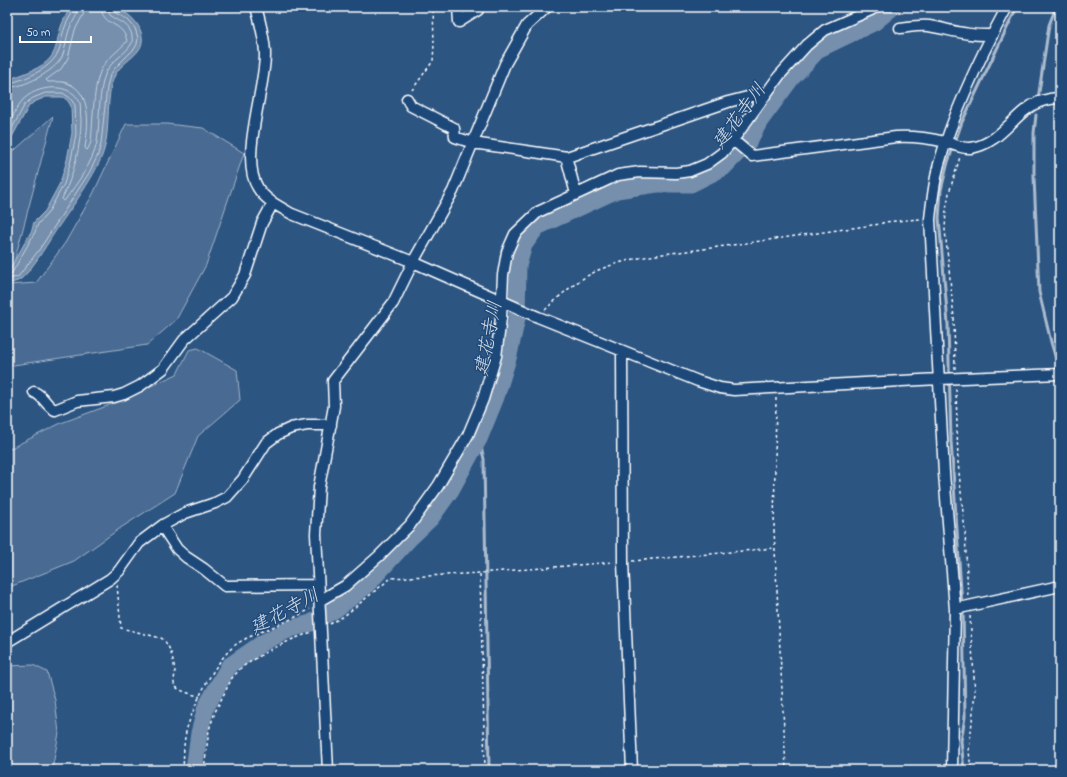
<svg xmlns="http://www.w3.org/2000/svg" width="1067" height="777" viewBox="0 0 1067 777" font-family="'Indie Flower','Klee One',sans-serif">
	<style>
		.green { fill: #486b92; stroke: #a4b5c8 }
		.water { fill: #748fad; stroke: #acbcce }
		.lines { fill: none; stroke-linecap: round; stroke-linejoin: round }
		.shore { stroke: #c7d2de; stroke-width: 1 }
		.stream { stroke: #acbcce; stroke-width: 3 }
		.river { stroke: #748fad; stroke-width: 17 }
		.minor-casing { stroke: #fff; stroke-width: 13 }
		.path { stroke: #fff; stroke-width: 1.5; stroke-dasharray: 3 3; stroke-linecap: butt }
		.minor { stroke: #1f4a7a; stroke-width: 10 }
		.labels { text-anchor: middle; stroke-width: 3; stroke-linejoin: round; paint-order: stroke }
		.water-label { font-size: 19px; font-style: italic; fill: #d5dde6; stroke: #1f4a7a }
	</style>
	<rect width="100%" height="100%" fill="#2c5582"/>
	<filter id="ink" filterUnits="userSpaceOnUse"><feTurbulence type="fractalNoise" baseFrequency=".025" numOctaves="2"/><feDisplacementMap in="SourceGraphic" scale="8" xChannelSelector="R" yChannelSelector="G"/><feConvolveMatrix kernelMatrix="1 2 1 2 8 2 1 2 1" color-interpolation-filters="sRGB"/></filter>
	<g filter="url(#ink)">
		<path class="green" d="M53 116 8 285 36 283 65 243 93 194 126 124H167L203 128 244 153 206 265 176 320 147 345 7 366V157Z
			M198 348 237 370 240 400 198 436 175 493 122 527 74 561 7 588V450L61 423 107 406 177 374 189 350Z
			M33 665 47 672 55 700 59 733 52 770H7V666Z"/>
		<path class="water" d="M70 7C81 7 103 5 113 7 123 9 134 18 139 27 152 54 123 57 114 77 106 94 110 126 105 146 99 173 69 210 53 235 46 246 31 271 21 279 17 282 12 283 7 283V274L32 230 34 222 45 211 60 183 67 160 72 133 71 106 68 101 63 97H46L34 102 29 106 7 146V80C20 75 44 68 51 57 57 49 57 39 60 30 62 22 67 14 70 7Z"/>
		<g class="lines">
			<path class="shore" d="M85 7 83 15 75 30 68 58 61 69 46 80 48 82C54 82 61 81 67 83 93 92 88 128 85 148L87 150 88 149 91 142C93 124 93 83 102 68 108 57 119 51 127 41 123 21 102 27 101 7
				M7 83C22 82 51 68 57 54 62 46 61 36 65 27 67 20 73 14 74 7
				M7 88C24 87 54 72 62 57 66 48 66 38 69 30 72 22 78 15 79 7
				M7 128C12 119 16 108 22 101 35 85 72 81 80 103 81 108 80 114 81 119 81 147 74 173 62 199L63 201 65 200C77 183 93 163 97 142 100 122 98 90 106 72 112 60 126 54 132 43 134 25 121 23 110 15L107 7
				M7 138 25 104 33 98 45 93H63L70 98 75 105 76 134 71 160 64 184 48 213 38 224 35 232 12 273 8 276 7 275
				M7 279 18 277 21 273 39 250 89 173 98 155 101 144 107 87 110 75 116 67 135 48 137 44 138 38 135 28 127 19 114 12 112 7"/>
			<path class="stream" d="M1038 99 1049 25 1056 7
				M1036 115 1034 133V177L1039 292 1051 342 1059 369
				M479 439 484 459 489 770
				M962 605 951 441 948 324 939 218 941 190 948 162 962 122 1017 7
				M963 610 965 717 961 741 964 770"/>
			<path class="river" d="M194 770 199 733 206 707 229 666 264 642 290 629 311 623 336 609 366 586 410 538 431 518 451 490 479 439 496 397 509 355 517 318 518 266 524 245 537 227 617 190 657 184H691L723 168 749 141 760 121 791 79 819 49 875 22 893 7"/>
			<defs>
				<path id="minor" d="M256 7C260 22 265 39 265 55 265 90 239 160 258 188 265 200 280 207 292 214L413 262 538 317 698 381 720 388 734 390 939 379 1060 374
					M458 7 459 22 478 10 475 7
					M900 28C909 27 920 25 929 26 952 30 967 36 992 35
					M407 99 411 106 454 128 455 137 473 143 567 157 728 102 767 92
					M733 140 752 156 896 137C913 136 928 138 945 142 954 144 961 149 971 148 1002 143 1014 112 1039 102 1045 100 1053 98 1060 98
					M567 157V160L576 194
					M622 351 623 562 632 770
					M34 392C45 397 46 406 55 410L77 401 114 397 124 394 140 386 163 369 184 340 232 297 245 275 262 223 273 203
					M162 526 177 549 186 557 204 569 225 586 318 585
					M319 601 345 586 379 556 410 525 438 486 468 435 483 399 496 356 501 318 503 275 507 252 515 234 538 212 618 175 640 172 676 173 690 171 707 164 722 153 733 140 779 76 807 45 825 30 871 10 875 7
					M955 609 1060 586
					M7 642 110 579 119 571 139 543 163 525 185 513 215 503 227 497 243 479 266 443 278 434 291 428 307 425H331
					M328 770 316 534 319 487 334 406 333 381 393 303 413 262 453 191 505 64 527 25 547 7
					M952 770 955 609 944 473 930 219C932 201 934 182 939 164 954 110 980 57 1007 7"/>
			</defs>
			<use href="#minor" class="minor-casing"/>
			<path class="path" d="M412 90 433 61 434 44 433 7
				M545 310C561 294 580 278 601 269 636 255 675 253 711 248 768 240 824 232 880 224L885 222 921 219
				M955 369 954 318 945 230 946 210 949 193 960 157
				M956 389 958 462 965 532 968 596
				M776 398 774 530 786 770
				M632 561 775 548
				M480 574 485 770
				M117 585 121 628 161 638C170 643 174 662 175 672 175 677 172 684 176 687 181 692 193 694 200 697
				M970 616 975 692 969 751 971 770
				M330 624 344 616 391 578 480 573 614 562
				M183 770C184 756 183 738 188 725 196 700 217 657 238 643 251 635 266 630 280 624 290 620 300 615 310 609
				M204 770 209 730 215 712 232 678 242 667 268 651 293 639 312 632"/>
			<use href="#minor" class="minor"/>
		</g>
	</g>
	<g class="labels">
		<g class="water-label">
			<text transform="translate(738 115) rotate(-53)" y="7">建花寺川</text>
			<text transform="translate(487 338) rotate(-79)" y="7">建花寺川</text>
			<text transform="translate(284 610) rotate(-28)" y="7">建花寺川</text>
		</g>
	</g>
	<rect width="1067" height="777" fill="none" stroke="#1f4a7a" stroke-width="24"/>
	<rect x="12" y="12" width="1043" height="753" fill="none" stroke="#fff" stroke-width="1.5" filter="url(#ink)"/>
	<path d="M20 36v6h71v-6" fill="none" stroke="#ffffff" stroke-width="2"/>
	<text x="26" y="36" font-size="12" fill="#ffffff" stroke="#1f4a7a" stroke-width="3" paint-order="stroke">50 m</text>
</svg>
